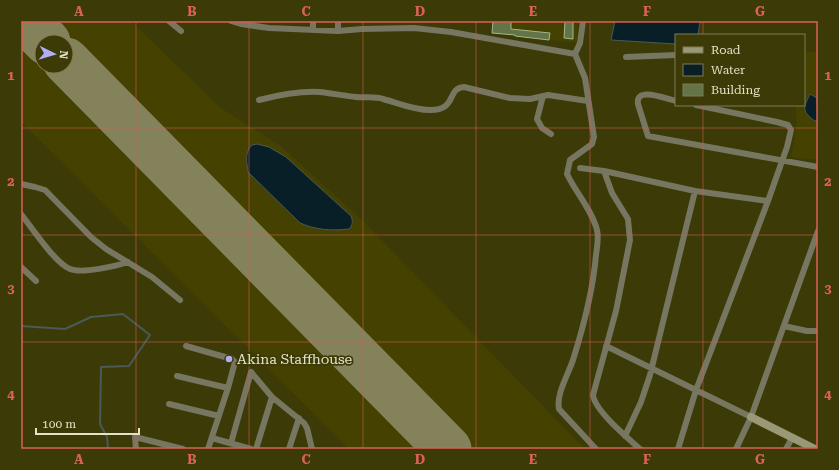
<svg xmlns="http://www.w3.org/2000/svg" width="839" height="470" viewBox="0 0 839 470" font-family="'Roboto Serif',serif">
	<style>
		.built { fill: #444101; fill-rule: evenodd }
		.water { fill: #081f28; stroke: #495a58 }
		.lines { fill: none; stroke-linecap: round; stroke-linejoin: round }
		.stream { stroke: #495a58; stroke-width: 2 }
		.taxiway { stroke: #84825a; stroke-width: 19 }
		.runway { stroke: #84825a; stroke-width: 47 }
		.building { fill: #627448; stroke: #a4b889 }
		.street { stroke: #767661; stroke-width: 6 }
		.secondary { stroke: #999877; stroke-width: 8 }
		.grid { fill: none; stroke: #da6058; stroke-width: 1; stroke-opacity: 0.55 }
		.poi-dot { fill: #b2adf9; stroke: #3c3a06; stroke-width: 1.5 }
		.labels { text-anchor: middle; stroke-width: 3.5; stroke-linejoin: round; paint-order: stroke }
		.poi-label { font-size: 14px; fill: #e2e2c8; stroke: #3c3a06; text-anchor: start }
		.neatline { fill: none; stroke: #da6058; stroke-width: 1.5 }
		.grid-label { font-size: 13px; text-anchor: middle; font-weight: bold; fill: #da6058 }
	</style>
	<rect width="100%" height="100%" fill="#3c3a06"/>
	<path class="built" d="M21 21H131L221 108 281 146 363 221 585 449H349L21 122ZM42 42H66V66H42Z
		M492 21H578L577 43 491 33Z
		M804 51 818 53V160L791 157 797 121 795 105H804Z"/>
	<path class="water" d="M615 21H700L698 35H676V44L611 40Z
		M810 94 817 98 818 120 815 121C802 112 803 108 810 94Z
		M257 144 269 147 286 157 351 216C353 221 353 225 349 229 331 231 316 230 300 223L248 172C247 163 244 152 252 145Z"/>
	<g class="lines">
		<path class="stream" d="M21 326 65 329 91 317 123 314 150 335 129 366 101 367 100 424 107 437 108 449"/>
		<path class="taxiway" d="M184 171H187L193 175 200 197 177 188 174 183 176 177Z"/>
		<path class="runway" d="M26 21 47 42
			M66 61 448 449"/>
	</g>
	<path class="building" d="M493 21H511V29L550 33 549 40 515 36V35L492 33Z
		M565 21H573V39L564 38Z"/>
	<g class="lines">
		<path class="street" d="M169 21 181 31
			M231 21 241 24 269 28 338 31 362 29 414 28 451 32 575 54
			M583 21 580 43 575 54 585 78 594 137 592 144 570 160 567 174C576 193 592 210 597 230 599 238 597 247 596 255 593 291 584 325 573 360 568 375 556 394 559 409L596 449
			M313 30V21
			M338 31V21
			M626 57 676 55
			M543 96 537 119 542 128 551 134
			M259 100C279 95 299 91 319 92 332 93 344 96 356 97 365 98 375 96 383 99 398 103 414 110 430 110 458 110 446 88 464 87L510 98 530 99 548 95 588 101
			M676 101C666 99 635 86 638 104L648 136 818 167
			M580 168 604 171 695 191 768 201
			M604 171 612 193 628 219 630 240 616 311 593 395C595 411 628 438 640 449
			M21 184 35 187 45 190 91 237 106 249 152 277 180 300
			M21 214C32 228 55 263 70 269 82 274 116 266 128 262
			M21 267 36 281
			M784 326 807 331H818
			M186 346 232 359 235 362 228 388 208 449
			M606 346 751 417
			M251 372 272 397 304 423 307 428 312 449
			M177 376 228 388
			M169 404 219 416
			M625 436 641 402 650 375 695 191
			M212 438 251 449
			M231 443 251 372
			M136 449 135 437 183 449
			M256 449 272 397
			M289 449 299 418
			M678 449 696 390 768 201 787 147 791 130 788 125 777 122 696 105
			M736 449 751 417 818 231
			M786 449 792 438"/>
		<path class="secondary" d="M751 417 815 449"/>
	</g>
	<path class="grid" d="M136 21V449M249 21V449M363 21V449M476 21V449M590 21V449M703 21V35M703 105V449M21 128H818M21 235H818M21 342H818"/>
	<circle class="poi-dot" cx="229" cy="359" r="4"/>
	<g class="labels">
		<g class="poi-label">
			<text x="237" y="364">Akina Staffhouse</text>
		</g>
	</g>
	<rect width="839" height="470" fill="none" stroke="#3c3a06" stroke-width="44"/>
	<rect x="675" y="34" width="130" height="72" fill="#3c3a06" stroke="#7e7d54"/>
	<rect x="683" y="47" width="20" height="6" fill="#999877" stroke="#7e7d54"/>
	<text x="711" y="54" font-size="12" fill="#e2e2c8">Road</text>
	<rect x="683" y="64" width="20" height="12" fill="#081f28" stroke="#7e7d54"/>
	<text x="711" y="74" font-size="12" fill="#e2e2c8">Water</text>
	<rect x="683" y="84" width="20" height="12" fill="#627448" stroke="#7e7d54"/>
	<text x="711" y="94" font-size="12" fill="#e2e2c8">Building</text>
	<g transform="translate(54 54) rotate(95)"><circle r="19" fill="#3c3a06" stroke="#7e7d54"/>
	<path d="M0-3L7 15L0 10L-7 15Z" fill="#b2adf9"/>
	<text y="-6" font-size="11" font-weight="bold" text-anchor="middle" fill="#e2e2c8">N</text>
	</g>
	<path d="M36 428v6h103v-6" fill="none" stroke="#e2e2c8" stroke-width="2"/>
	<text x="42" y="428" font-size="12" fill="#e2e2c8" stroke="#3c3a06" stroke-width="3" paint-order="stroke">100 m</text>
	<rect x="22" y="22" width="795" height="426" class="neatline"/>
	<g class="grid-label">
		<text x="79" y="16">A</text>
		<text x="192" y="16">B</text>
		<text x="306" y="16">C</text>
		<text x="420" y="16">D</text>
		<text x="533" y="16">E</text>
		<text x="647" y="16">F</text>
		<text x="760" y="16">G</text>
		<text x="11" y="80">1</text>
		<text x="828" y="80">1</text>
		<text x="11" y="186">2</text>
		<text x="828" y="186">2</text>
		<text x="11" y="293">3</text>
		<text x="828" y="293">3</text>
		<text x="11" y="399">4</text>
		<text x="828" y="399">4</text>
		<text x="79" y="464">A</text>
		<text x="192" y="464">B</text>
		<text x="306" y="464">C</text>
		<text x="420" y="464">D</text>
		<text x="533" y="464">E</text>
		<text x="647" y="464">F</text>
		<text x="760" y="464">G</text>
	</g>
</svg>
